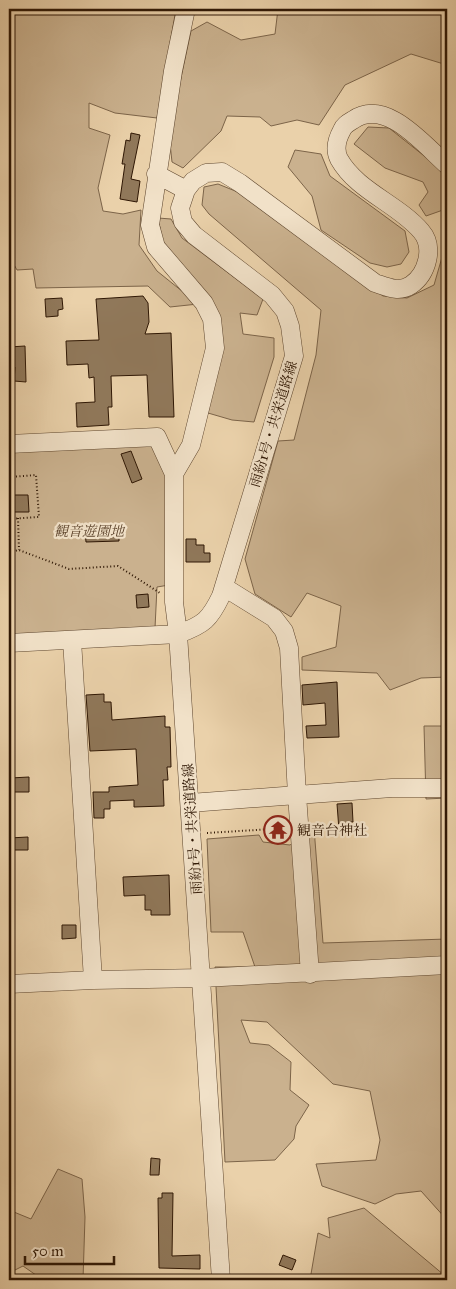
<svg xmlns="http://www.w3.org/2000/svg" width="456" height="1289" viewBox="0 0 456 1289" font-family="'IM FELL Great Primer','Noto Serif JP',serif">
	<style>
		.green { fill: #cab18e; stroke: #7c6449 }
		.building { fill: #90785a; stroke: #2f1704 }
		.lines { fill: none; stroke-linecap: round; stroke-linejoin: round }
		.minor-casing { stroke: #5e462e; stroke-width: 19 }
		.path { stroke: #2f1704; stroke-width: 2; stroke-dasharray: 1 2.5; stroke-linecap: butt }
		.minor { stroke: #f1e1c8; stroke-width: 18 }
		.labels { text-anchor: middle; stroke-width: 4.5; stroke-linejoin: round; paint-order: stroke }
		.street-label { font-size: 14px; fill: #2f1704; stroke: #f1e1c8 }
		.park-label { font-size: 14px; font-style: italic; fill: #5e452d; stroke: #f1e1c8 }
		.poi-label { font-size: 14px; fill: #2f1704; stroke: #f1e1c8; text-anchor: start }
	</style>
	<rect width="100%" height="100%" fill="#ead1aa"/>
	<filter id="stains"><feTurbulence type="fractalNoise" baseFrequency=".004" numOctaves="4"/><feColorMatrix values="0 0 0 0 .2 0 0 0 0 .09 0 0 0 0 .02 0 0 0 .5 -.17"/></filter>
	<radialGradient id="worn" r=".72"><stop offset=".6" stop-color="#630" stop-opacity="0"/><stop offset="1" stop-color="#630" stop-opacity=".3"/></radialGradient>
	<path class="green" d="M9 9H176L157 118 115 113 89 103V128L110 135 98 188 103 211 123 214 141 210 139 245 157 271 198 304 170 307 148 286 36 288 33 269 17 270 12 261H9Z
		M278 9H447V65L411 54 345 85 319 125 297 120 271 126 260 117 227 116 221 131 183 168 172 162 169 134 191 31 207 22 241 40 275 34Z
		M368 127 389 128 447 174V217L443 210 426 216 419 205 428 192 423 182 385 168 354 144Z
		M295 150 321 154 330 176 405 231 409 252 401 264 387 267 370 263 321 230 312 196 288 167Z
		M218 184 245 195 383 296 407 298 434 285 447 240V677L421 678 390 690 377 673 302 670V657L336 647 341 606 307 593 291 617 255 594 245 559 278 441 294 440 316 355 321 310 209 214 202 205 204 187Z
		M158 218 171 219 182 238 263 299 257 315 240 313 243 334 274 338V357L254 422 232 420 208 413 219 354 215 308 201 286 164 248Z
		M154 442 169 477V585L157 587 155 628 9 636V450Z
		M424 726H447V798L426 799Z
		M314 828 323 943 447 939V1220L421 1191 396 1194 375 1204 322 1186 316 1164 376 1160 380 1140 370 1091 333 1084 267 1022 241 1020 250 1043 269 1045 291 1062 290 1090 309 1105 296 1126 294 1139 275 1160 225 1162 215 967H255L243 932H211L207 839 259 835 263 842 290 845Z
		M58 1169 82 1179 85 1217 83 1280H43L23 1266 9 1273V1210L31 1219Z
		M364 1208 444 1275H447V1280H310L318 1233 330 1238 328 1218Z"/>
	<path class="building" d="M131 133 140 135 131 179 140 181 137 202 120 199 125 164H122L126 140 130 141Z
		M143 296 148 303 149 322 145 334 171 333 174 417H149L147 375 111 376 112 407H108L109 425 77 427 76 403 95 402 94 377 89 378 88 364 67 365 66 341 99 340 96 299Z
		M62 298 63 309 58 310V316L46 317 45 299Z
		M25 346 26 382 14 381 15 367H9V347Z
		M131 451 142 479 132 483 121 454Z
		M11 495H28L29 512H11Z
		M119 529V541L86 542 85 531Z
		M186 539H196V545H204V553H210V562H186Z
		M148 594 149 607 137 608 136 595Z
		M337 682 339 737 307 738 306 726 326 725 325 703 303 705 302 685Z
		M104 694V702H111L112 720 165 716V727H170L171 767H167L168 780H163L164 806 134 807V800L110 801V809H104V818H94L93 792H109V787L138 785 136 749 90 751 86 695Z
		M29 777V792H10V778Z
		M352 803 353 822H350L351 829 339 830 337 804Z
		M28 837V850H9V838Z
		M169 875 170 915H151V910H145V895L124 896 123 877Z
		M62 925H76V938L62 939Z
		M151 1158 160 1159 159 1175H150Z
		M162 1193H173L172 1256 200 1255V1269L159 1268 158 1198H162Z
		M283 1255 296 1260 292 1270 279 1265Z"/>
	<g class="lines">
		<defs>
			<path id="minor" d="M156 174 186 190
				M9 444 157 437 174 474V602L178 634 221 1280
				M174 474 191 445 215 348 212 319 204 303 156 247 150 225 173 71 186 9
				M72 640 93 980
				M9 643 178 634C204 625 210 619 221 596L294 356 290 326 285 311 272 295 194 235 183 222 180 208 186 190 193 181 206 173 222 172 240 183 375 283C387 287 399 293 411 285 427 274 435 247 421 231 398 204 357 191 339 159 334 149 337 139 342 130 344 125 348 123 353 120 386 97 424 145 447 165
				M190 803 297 795 289 648 284 631 274 618 224 587
				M310 974 297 795 392 788H447
				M9 984 93 980 202 978 447 965"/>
		</defs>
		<use href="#minor" class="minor-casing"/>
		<path class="path" d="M9 477 36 475 39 517 9 519
			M18 518 19 550
			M9 552 19 550 69 569 118 566 160 593
			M207 833 272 829"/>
		<use href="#minor" class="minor"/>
	</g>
	<defs>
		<symbol id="temple-ring" viewBox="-11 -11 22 22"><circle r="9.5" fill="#f1e1c8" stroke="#8f2418" stroke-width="1.5"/><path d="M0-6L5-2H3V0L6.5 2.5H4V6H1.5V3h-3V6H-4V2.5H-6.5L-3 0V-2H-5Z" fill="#8f2418"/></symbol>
	</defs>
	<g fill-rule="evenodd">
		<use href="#temple-ring" x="262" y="814" width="32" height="32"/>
	</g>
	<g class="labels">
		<g class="street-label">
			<text transform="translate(273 424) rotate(-73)" y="5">雨紛1号・共栄道路線</text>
			<text transform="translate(192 829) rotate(-94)" y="5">雨紛1号・共栄道路線</text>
		</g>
		<g class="park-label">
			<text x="89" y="536">観音遊園地</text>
		</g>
		<g class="poi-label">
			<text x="297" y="835">観音台神社</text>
		</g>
	</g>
	<rect width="456" height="1289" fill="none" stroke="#ead1aa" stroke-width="30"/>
	<rect x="10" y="10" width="436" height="1269" fill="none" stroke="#2f1704" stroke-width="2.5"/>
	<rect x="15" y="15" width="426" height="1259" fill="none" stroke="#2f1704"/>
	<path d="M25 1256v8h89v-8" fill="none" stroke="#2f1704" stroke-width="2.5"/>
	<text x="32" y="1256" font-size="15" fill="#2f1704" stroke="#f1e1c8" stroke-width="4" paint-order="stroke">50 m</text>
	<rect width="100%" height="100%" filter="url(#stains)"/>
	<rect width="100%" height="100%" fill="url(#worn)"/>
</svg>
